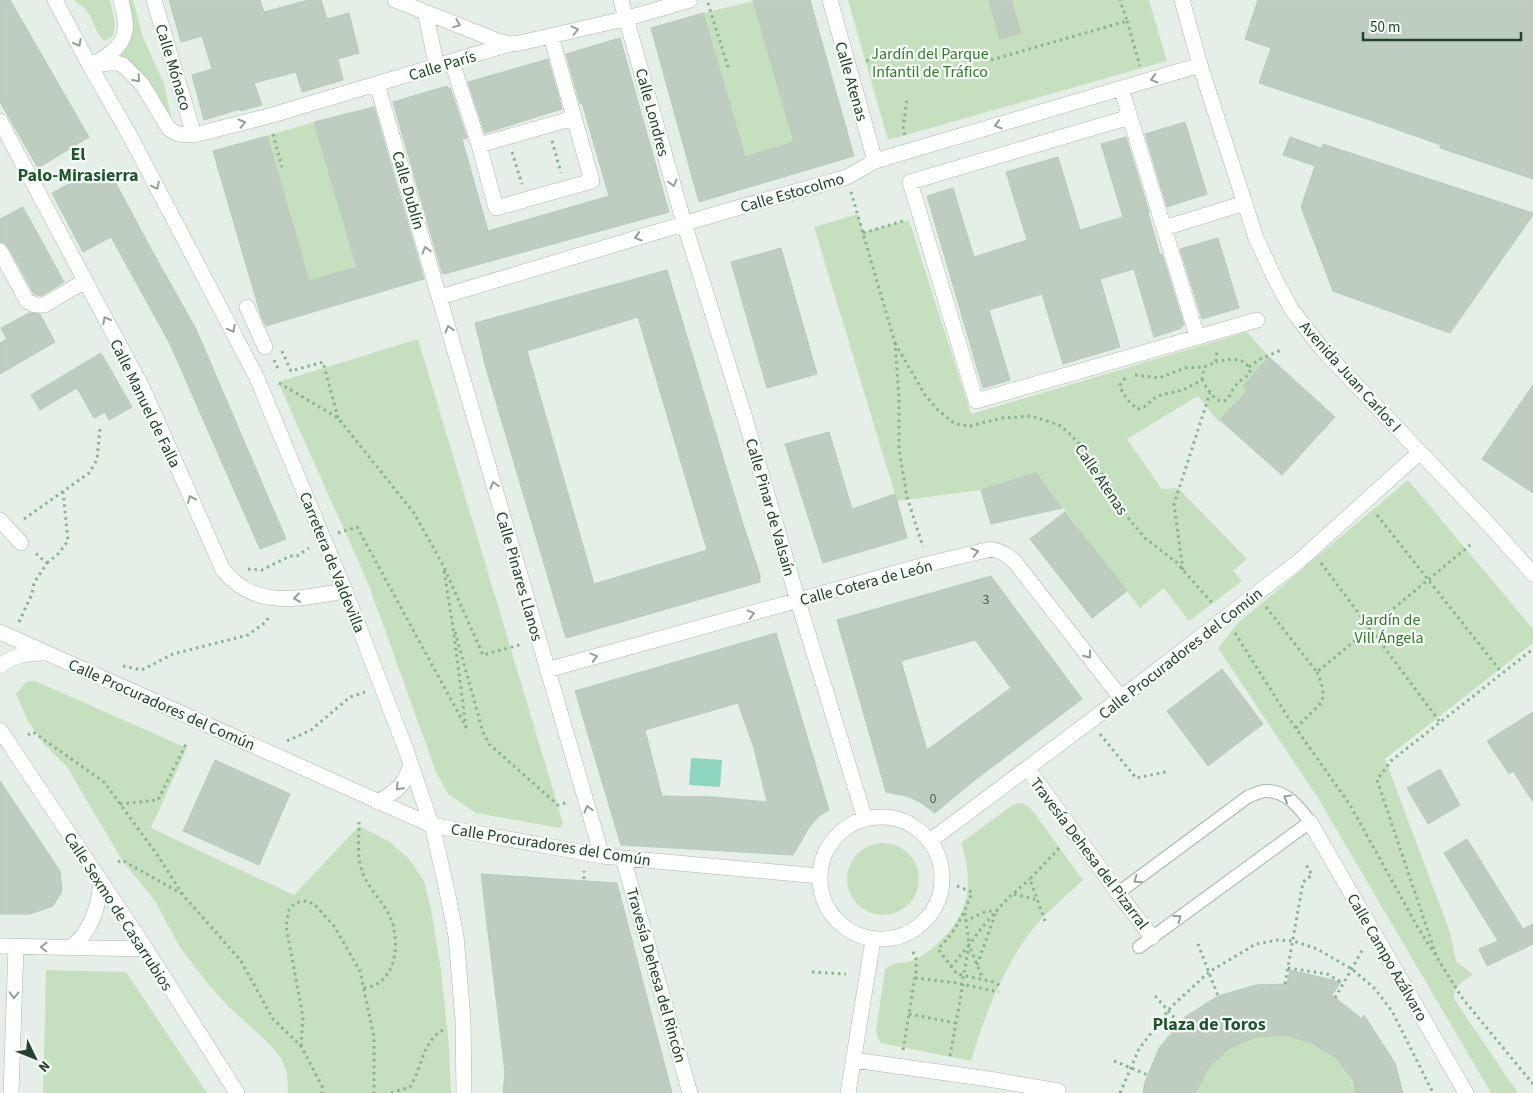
<svg xmlns="http://www.w3.org/2000/svg" width="1533" height="1093" viewBox="0 0 1533 1093" font-family="'Source Sans 3',sans-serif">
	<style>
		.green { fill: #c6e0bf }
		.water { fill: #8ed4be }
		.building { fill: #becdc0; stroke: #b8c9ba; fill-rule: evenodd }
		.lines { fill: none; stroke-linecap: round; stroke-linejoin: round }
		.lane-casing { stroke: #a8b8ab; stroke-width: 14 }
		.street-casing { stroke: #a8b8ab; stroke-width: 16 }
		.secondary-casing { stroke: #a4bba9; stroke-width: 16 }
		.path { stroke: #86b390; stroke-width: 3; stroke-dasharray: 2.5 4; stroke-linecap: butt }
		.lane { stroke: #fff; stroke-width: 12 }
		.street { stroke: #fff; stroke-width: 15 }
		.secondary { stroke: #fff; stroke-width: 15 }
		.oneway { stroke: #92a096 }
		.labels { text-anchor: middle; stroke-width: 4.5; stroke-linejoin: round; paint-order: stroke }
		.number-label { font-size: 14px; fill: #4a6551 }
		.park-label { font-size: 16px; fill: #347a2d; stroke: #f7fbf7 }
		.street-label { font-size: 16px; fill: #24422c; stroke: #f7fbf7 }
		.neighbourhood-label { font-size: 18px; font-weight: bold; fill: #1f552f; stroke: #f7fbf7 }
	</style>
	<rect width="100%" height="100%" fill="#e6efe7"/>
	<path class="green" d="M74 0H110L115 23 113 36 104 41C95 32 94 20 86 10 83 6 77 4 74 0Z
		M125 0H133L143 37 164 84 172 121 112 58Z
		M848 0H1149L1167 61 888 140Z
		M754 1 794 142 745 157 703 13Z
		M314 122 357 267 309 281 267 136Z
		M858 214 863 232 909 220 971 414 1247 332 1269 357 1243 386 1248 390 1219 422 1198 396 1127 439 1162 489 1178 488 1247 559 1233 571 1242 581 1189 621 1164 588 1140 608 1036 473 981 490 897 501 814 227Z
		M418 339 563 823 560 828 476 813 448 794 436 772 368 583 278 382Z
		M1408 480 1533 629V643L1385 759 1450 932 1456 961 1473 975C1463 980 1453 987 1454 999L1518 1093H1491L1318 798 1218 648 1237 624Z
		M35 681 187 748 151 828 294 895 359 826 390 842 409 859 424 881 431 909 441 970 449 1046 451 1093H288L287 1073 281 1058 266 1041 227 1005 208 984 179 946 155 901 122 860 67 767 44 744 28 721 16 694 26 682Z
		M1022 803 1029 807 1035 814 1083 880C1064 898 1041 916 1026 938 1000 976 984 1017 971 1061L881 1043 878 1039 876 1030 885 970C892 961 904 964 914 960 925 955 933 948 942 939 971 911 973 881 961 843L1014 804Z
		M847 879a36 36 0 1 1 72 0a36 36 0 1 1-72 0Z
		M46 970 126 972 207 1093H43Z
		M1285 1035C1293 1037 1303 1039 1311 1042 1332 1051 1350 1072 1356 1093H1195L1209 1067 1230 1048 1256 1037Z"/>
	<path class="water" d="M691 758 722 760 720 787 689 785Z"/>
	<path class="building" d="M0 0H10L89 137 38 168 0 102Z
		M169 0H260L264 12 308 0H321L327 19 349 13 359 53 338 59 343 80 302 92 296 72 254 83 262 105 240 111V109L204 120 192 75 212 69 202 36 181 42Z
		M753 0H810L854 156 699 202 651 28 703 13 745 157 794 142Z
		M989 0H1011L1021 33 1000 39Z
		M1258 0H1533V179L1440 148 1441 145 1367 119 1259 83 1271 48 1245 39Z
		M620 38 669 212 444 274V273H442L393 102 447 86 448 88H450L467 138 462 139 488 231 609 196 582 103 580 104 566 54Z
		M548 59 562 109 485 133 468 82Z
		M374 107 424 279 266 326 261 316 213 151 267 136 309 281 357 267 314 122Z
		M1185 122 1207 194 1167 207 1145 134Z
		M1126 137 1149 212 1148 213 1160 255 1162 254 1184 325 1181 326 1182 328 1154 337 1134 269 1100 279 1120 347 1063 364 1042 294 989 310 1010 380 983 388 927 196 953 188 974 257 1027 240 1006 172 1058 157 1080 230 1123 217 1101 144Z
		M1290 137 1321 148 1323 144 1533 213V215L1450 333 1333 291 1301 207 1315 166 1283 155Z
		M90 173 94 184 113 178 151 249 196 329 286 539 260 549 170 344 111 237 83 252 52 193Z
		M23 207 64 282 41 296 34 294 8 247 4 243 0 242V219Z
		M1218 238 1239 308 1202 319 1180 249Z
		M781 248 817 374 767 388 731 262Z
		M667 270 742 521 760 575V582L566 638 486 368 475 323ZM638 317 707 550 594 584 527 351Z
		M29 313 40 314 55 342 0 374V343L7 339 1 328Z
		M101 353 132 407 109 420 105 412 94 418 77 388 40 410 31 395Z
		M1269 357 1335 417 1282 475 1220 420 1248 390 1243 386Z
		M1533 385V493L1482 459Z
		M829 432 852 509 895 494 907 538 823 563 785 444Z
		M1036 473 1062 508 991 524 981 490Z
		M1065 512 1127 591 1092 618 1030 539Z
		M991 576 1082 699 971 783 935 813 920 802 906 796 886 792 837 620ZM975 640 1011 688 927 750 901 661Z
		M776 633 829 810 819 816 810 826 793 855 621 845 575 691ZM738 703 754 748 767 802 714 797 662 796 645 730Z
		M1222 669 1263 724 1208 766 1167 711Z
		M1533 712V802L1513 771 1509 774 1487 741Z
		M215 760 290 794 259 865 183 831Z
		M1440 769 1460 805 1428 824 1407 788Z
		M0 781 60 871 62 891 53 906 30 914H0Z
		M1467 839 1523 929 1533 924V944L1487 966 1479 949 1498 941 1444 853Z
		M481 874 617 883 672 1093H503L505 1072Z
		M1290 970 1341 982 1332 995 1362 1019 1364 1015 1395 1063 1403 1093H1356L1353 1081 1336 1058 1312 1043 1285 1035 1256 1037 1230 1048 1209 1067 1195 1093H1143L1145 1082 1159 1048 1185 1017 1218 996 1256 985 1287 984Z"/>
	<g class="lines">
		<defs>
			<path id="lane" d="M1118 893 1249 796C1254 795 1260 791 1265 791 1286 790 1299 807 1310 822L1139 947"/>
			<path id="street" d="M121 0C123 10 127 22 125 31 122 49 104 58 90 66L108 63H116L123 65 142 84 169 129 178 134 194 135 269 116 510 44 520 43 628 18 690 0
				M154 0 194 135
				M395 0 498 41 510 44
				M621 0 684 223 745 418 798 601 865 819
				M830 0 875 161
				M425 12 437 67
				M452 62 479 145 496 208 592 181 551 36
				M377 84 602 856
				M1121 88 1197 336
				M1130 117 910 182 976 401 1257 320
				M0 121 143 389 223 570C257 611 299 598 345 591
				M479 145 574 118
				M1164 228 1245 203
				M0 251 27 301 35 305H44L85 281
				M440 297 723 212 847 177 875 161 1200 65
				M247 307 265 347
				M0 520 21 543
				M0 632 431 825 602 856 819 876
				M0 666C14 655 27 653 44 653
				M547 670 928 564 991 549C1001 551 1008 555 1015 562L1121 698
				M0 730 146 949 237 1093
				M1028 769 1118 893 1152 937
				M377 802C397 792 404 785 411 765
				M820 878a61 61 0 1 1 122 0a61 61 0 1 1-122 0Z
				M1310 822 1466 1093
				M930 841 1121 698 1299 561 1420 452
				M623 858 690 1093
				M0 946 146 949
				M70 948C91 932 98 909 101 883
				M854 1060 989 1079 1058 1091
				M11 1093 16 947
				M848 1093 873 940"/>
			<path id="secondary" d="M55 0 90 66 130 136 257 378 345 591 406 750 433 829 447 891 456 936 463 1020 464 1093
				M1182 0 1200 65 1256 238 1275 279 1292 310 1322 349 1493 529 1533 574"/>
		</defs>
		<use href="#lane" class="lane-casing"/>
		<use href="#street" class="street-casing"/>
		<use href="#secondary" class="secondary-casing"/>
		<path class="path" d="M708 3 729 70
			M1127 21 1140 66
			M991 60 1127 21 1120 0
			M866 61 892 54
			M273 134 282 167
			M905 135 903 129 907 99
			M552 141 561 173
			M512 152 522 184
			M851 192 895 343 899 397V449L907 497 923 547
			M863 233 903 221
			M895 343 925 395 938 410 955 424 970 426 1002 418 1031 416 1059 425 1068 432 1088 453 1115 493 1129 519 1145 538 1176 562 1213 604
			M282 351 291 371 323 362 338 418
			M274 360 278 369
			M1249 367 1262 358 1281 350
			M1135 375 1159 378 1185 368 1204 367 1216 362 1217 349
			M1125 378 1120 385C1122 394 1130 403 1137 409L1143 408 1157 396 1183 390 1202 380C1206 387 1218 408 1227 399 1231 395 1232 389 1236 385 1240 380 1246 378 1250 372 1246 355 1228 359 1216 362
			M1202 380 1204 367
			M279 383 338 418 414 513 443 565 483 655 523 644
			M1377 515 1502 673
			M24 519 89 473 97 460 100 428
			M338 533 357 527 466 727 452 620
			M47 563 58 554 68 541 63 492
			M1321 563 1440 722
			M248 569 262 570 290 556H297L309 548
			M1183 570 1174 504 1210 393
			M444 571 452 621
			M1266 607 1317 672 1470 545
			M19 622 32 594 34 583 47 563 34 552
			M455 632 483 732 489 744 558 805 569 802
			M1235 633 1288 717 1350 805 1417 926 1463 999 1533 1084
			M123 666 142 670 173 654 248 635 267 621 269 615
			M1296 728 1321 703C1326 693 1321 682 1317 672
			M1100 734 1136 778 1166 772
			M28 735 33 732 104 782 158 856 183 895 241 961 273 1019 301 1046 322 1086V1093
			M287 741 311 730 350 697 365 692
			M120 804 158 800 186 744
			M359 822C359 839 356 859 364 876 371 891 384 903 391 919 399 939 398 974 375 985 372 987 367 987 364 988
			M118 862 122 860 182 894
			M584 879V871
			M957 886 972 892C964 915 955 932 938 949L957 974 994 982 1002 987
			M1014 894 1037 900
			M965 913 969 944
			M965 921 985 912 997 910
			M1045 921 1030 879 1062 845
			M1198 944 1218 996
			M1436 955 1377 780 1391 761 1533 649
			M977 965 996 912
			M951 967 969 945 983 979
			M1288 968 1327 974 1343 983
			M812 972 846 974
			M915 978 957 983 999 992
			M963 979 969 945 984 925 1007 899 1030 879
			M1285 984 1303 882 1312 875 1305 863
			M1155 996 1180 1024
			M1335 998 1363 949
			M909 1014 956 1023
			M301 1046 303 1017 286 926 289 910 295 903 306 901 314 904 334 926 360 971 374 1037V1093
			M903 1050 916 971V958L912 950
			M950 1056 963 984
			M1114 1061 1148 1075
			M391 1093 410 1087C424 1064 421 1042 446 1028
			M1120 1093 1139 1049 1171 1007 1209 972 1256 944 1278 940 1294 941 1317 949 1352 969 1375 989 1392 1011 1433 1093"/>
		<use href="#lane" class="lane"/>
		<use href="#street" class="street"/>
		<use href="#secondary" class="secondary"/>
	</g>
	<defs><path id="oneway-chevron" d="M-2-3.5L2.5 0L-2 3.5" fill="none" stroke-width="1.6" stroke-linecap="round" stroke-linejoin="round" transform="scale(1.25)"/></defs>
	<g class="oneway">
		<use href="#oneway-chevron" transform="translate(457 24) rotate(22)"/>
		<use href="#oneway-chevron" transform="translate(575 30) rotate(-13)"/>
		<use href="#oneway-chevron" transform="translate(78 43) rotate(62)"/>
		<use href="#oneway-chevron" transform="translate(137 79) rotate(48)"/>
		<use href="#oneway-chevron" transform="translate(1154 79) rotate(164)"/>
		<use href="#oneway-chevron" transform="translate(242 123) rotate(-14)"/>
		<use href="#oneway-chevron" transform="translate(998 125) rotate(163)"/>
		<use href="#oneway-chevron" transform="translate(673 183) rotate(75)"/>
		<use href="#oneway-chevron" transform="translate(156 186) rotate(63)"/>
		<use href="#oneway-chevron" transform="translate(638 237) rotate(163)"/>
		<use href="#oneway-chevron" transform="translate(426 250) rotate(-106)"/>
		<use href="#oneway-chevron" transform="translate(106 320) rotate(-118)"/>
		<use href="#oneway-chevron" transform="translate(232 329) rotate(62)"/>
		<use href="#oneway-chevron" transform="translate(449 329) rotate(-106)"/>
		<use href="#oneway-chevron" transform="translate(494 485) rotate(-106)"/>
		<use href="#oneway-chevron" transform="translate(191 499) rotate(-114)"/>
		<use href="#oneway-chevron" transform="translate(975 552) rotate(-14)"/>
		<use href="#oneway-chevron" transform="translate(297 598) rotate(172)"/>
		<use href="#oneway-chevron" transform="translate(751 614) rotate(-15)"/>
		<use href="#oneway-chevron" transform="translate(1088 655) rotate(52)"/>
		<use href="#oneway-chevron" transform="translate(594 657) rotate(-15)"/>
		<use href="#oneway-chevron" transform="translate(399 787) rotate(134)"/>
		<use href="#oneway-chevron" transform="translate(1287 798) rotate(-151)"/>
		<use href="#oneway-chevron" transform="translate(588 809) rotate(-106)"/>
		<use href="#oneway-chevron" transform="translate(1137 880) rotate(144)"/>
		<use href="#oneway-chevron" transform="translate(1178 918) rotate(-36)"/>
		<use href="#oneway-chevron" transform="translate(44 947) rotate(-179)"/>
		<use href="#oneway-chevron" transform="translate(14 995) rotate(91)"/>
	</g>
	<g class="labels">
		<g class="number-label">
			<text x="986" y="604">3</text>
			<text x="933" y="803">0</text>
		</g>
		<g class="park-label">
			<text x="930" y="59">Jardín del Parque<tspan x="930" dy="18">Infantil de Tráfico</tspan></text>
			<text x="1389" y="625">Jardín de<tspan x="1389" dy="18">Vill Ángela</tspan></text>
		</g>
		<g class="street-label">
			<text transform="translate(442 65) rotate(-17)" y="6">Calle París</text>
			<text transform="translate(174 67) rotate(73)" y="6">Calle Mónaco</text>
			<text transform="translate(852 81) rotate(74)" y="6">Calle Atenas</text>
			<text transform="translate(653 112) rotate(75)" y="6">Calle Londres</text>
			<text transform="translate(409 190) rotate(74)" y="6">Calle Dublín</text>
			<text transform="translate(792 192) rotate(-16)" y="6">Calle Estocolmo</text>
			<text transform="translate(1351 376) rotate(48)" y="6">Avenida Juan Carlos I</text>
			<text transform="translate(146 403) rotate(64)" y="6">Calle Manuel de Falla</text>
			<text transform="translate(1102 479) rotate(56)" y="6">Calle Atenas</text>
			<text transform="translate(771 507) rotate(74)" y="6">Calle Pinar de Valsaín</text>
			<text transform="translate(333 562) rotate(68)" y="6">Carretera de Valdevilla</text>
			<text transform="translate(520 576) rotate(74)" y="6">Calle Pinares Llanos</text>
			<text transform="translate(866 582) rotate(-15)" y="6">Calle Cotera de León</text>
			<text transform="translate(1180 653) rotate(-38)" y="6">Calle Procuradores del Común</text>
			<text transform="translate(162 704) rotate(24)" y="6">Calle Procuradores del Común</text>
			<text transform="translate(551 844) rotate(9)" y="6">Calle Procuradores del Común</text>
			<text transform="translate(1090 853) rotate(53)" y="6">Travesía Dehesa del Pizarral</text>
			<text transform="translate(119 911) rotate(57)" y="6">Calle Sexmo de Casarrubios</text>
			<text transform="translate(1388 957) rotate(60)" y="6">Calle Campo Azálvaro</text>
			<text transform="translate(657 975) rotate(74)" y="6">Travesía Dehesa del Rincón</text>
		</g>
		<g class="neighbourhood-label">
			<text x="78" y="160">El<tspan x="78" dy="21">Palo-Mirasierra</tspan></text>
			<text x="1209" y="1030">Plaza de Toros</text>
		</g>
	</g>
	<g transform="translate(35 1058) rotate(133)" stroke="#f7fbf7" stroke-width="4" paint-order="stroke">
	<path d="M0-4L9 19L0 12L-9 19Z" fill="#24422c"/>
	<text y="-8" font-size="14" font-weight="bold" text-anchor="middle" fill="#24422c">N</text>
	</g>
	<path d="M1363 32v8h158v-8" fill="none" stroke="#24422c" stroke-width="2.5"/>
	<text x="1370" y="32" font-size="15" fill="#24422c" stroke="#f7fbf7" stroke-width="4" paint-order="stroke">50 m</text>
</svg>
